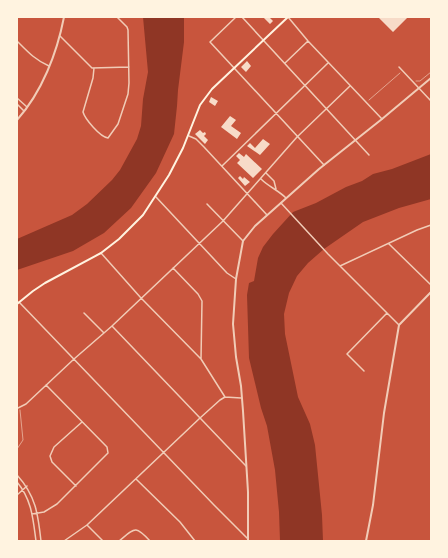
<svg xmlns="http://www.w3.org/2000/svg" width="448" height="558" viewBox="0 0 448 558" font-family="Rubik,sans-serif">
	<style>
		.water { fill: #8f3625 }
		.building { fill: #f7dbc8 }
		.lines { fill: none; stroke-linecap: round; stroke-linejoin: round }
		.path { stroke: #fff3e0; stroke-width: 0.5 }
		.minor { stroke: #f1ccb7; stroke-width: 1.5 }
		.tertiary { stroke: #f1ccb7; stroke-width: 2 }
		.secondary { stroke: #fff3e0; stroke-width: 2 }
	</style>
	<rect width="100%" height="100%" fill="#c8553d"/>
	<path class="water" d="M143 17H184V42L178 90 177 106 174 134 156 173 131 208 104 233 73 251 17 270V239L72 215 87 204 112 180 120 170 137 139 141 126 143 99 148 72Z
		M431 154V199L399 208 363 222 324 249 308 263 297 276 289 293 284 314 285 334 298 397 310 424 315 445 322 515 323 541H280L279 512 275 470 267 426 261 408 249 358 247 295 249 283 254 281 258 258 263 247 273 234 293 212 316 203 346 187 362 181 373 174 392 169Z"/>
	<path class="building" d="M263 17H269L273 21 270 24Z
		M380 17H408L393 32 379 18Z
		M247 61 251 66 246 72 241 67Z
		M211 97 218 101 215 106 209 102Z
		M230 116 236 120 231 126 241 133 237 139 221 127Z
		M200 130 203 133 205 132 206 134 204 136 208 140 205 144 195 134Z
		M263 139 270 144 260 155 247 146 250 143 255 148Z
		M239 153 244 157 246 154 262 169 253 178 237 163 240 160 236 156Z
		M240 176 243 179 244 177 250 182 245 186 238 178Z"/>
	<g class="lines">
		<path class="path" d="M416 81H420L431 72
			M369 100 400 73
			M17 449 23 440 20 410"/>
		<path class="minor" d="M236 17 210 42 324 165
			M242 17 369 155
			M288 17 308 41 382 119
			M60 36 92 68 129 67
			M17 41C27 51 35 60 49 66
			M285 63 308 41
			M399 67 431 101
			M94 68 93 78 83 112C85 119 100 137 108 138L118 124 128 94 129 83 128 30 127 27 117 17
			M17 98 27 107
			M17 104 24 111
			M189 136 196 139 204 147 267 215
			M222 166 328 63
			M266 173 274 181 276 189
			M261 179C269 187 278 190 286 198
			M156 197 227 273 236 279
			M281 203 328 254 399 325
			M207 204 243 241
			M389 244 431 285
			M101 253 141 298 201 359 225 397
			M340 266 417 230 431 225
			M173 268 198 294 202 301 201 359
			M19 302 214 505 247 538
			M84 313 104 333
			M112 326 246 466
			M364 371 347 354 387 313
			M225 397 241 398
			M18 408 26 404 74 359 112 326 223 221 297 137 350 86
			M17 475C36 496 38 514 41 541
			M136 479 180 522 195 541
			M17 482C32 500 33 519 36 541
			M76 486 52 462 50 456 54 447 82 422
			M17 495 27 486
			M32 514 44 512 57 504 108 453 107 447 46 385
			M87 525 103 541
			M64 541 87 525 200 418 220 400 225 397
			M119 541C135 528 135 525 150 541"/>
		<path class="tertiary" d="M17 120C42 92 57 53 64 17
			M248 541V492L243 411 241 386 236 357 233 324 236 279 243 241 255 226 319 169 382 119 431 78
			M366 541 373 505 384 413 399 325 431 292"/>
		<path class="secondary" d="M17 304 33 291 45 283 101 253 119 239 143 215 169 175 183 148 200 105 212 89 288 17"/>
	</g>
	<rect width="448" height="558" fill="none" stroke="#fff3e0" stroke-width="36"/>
</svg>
